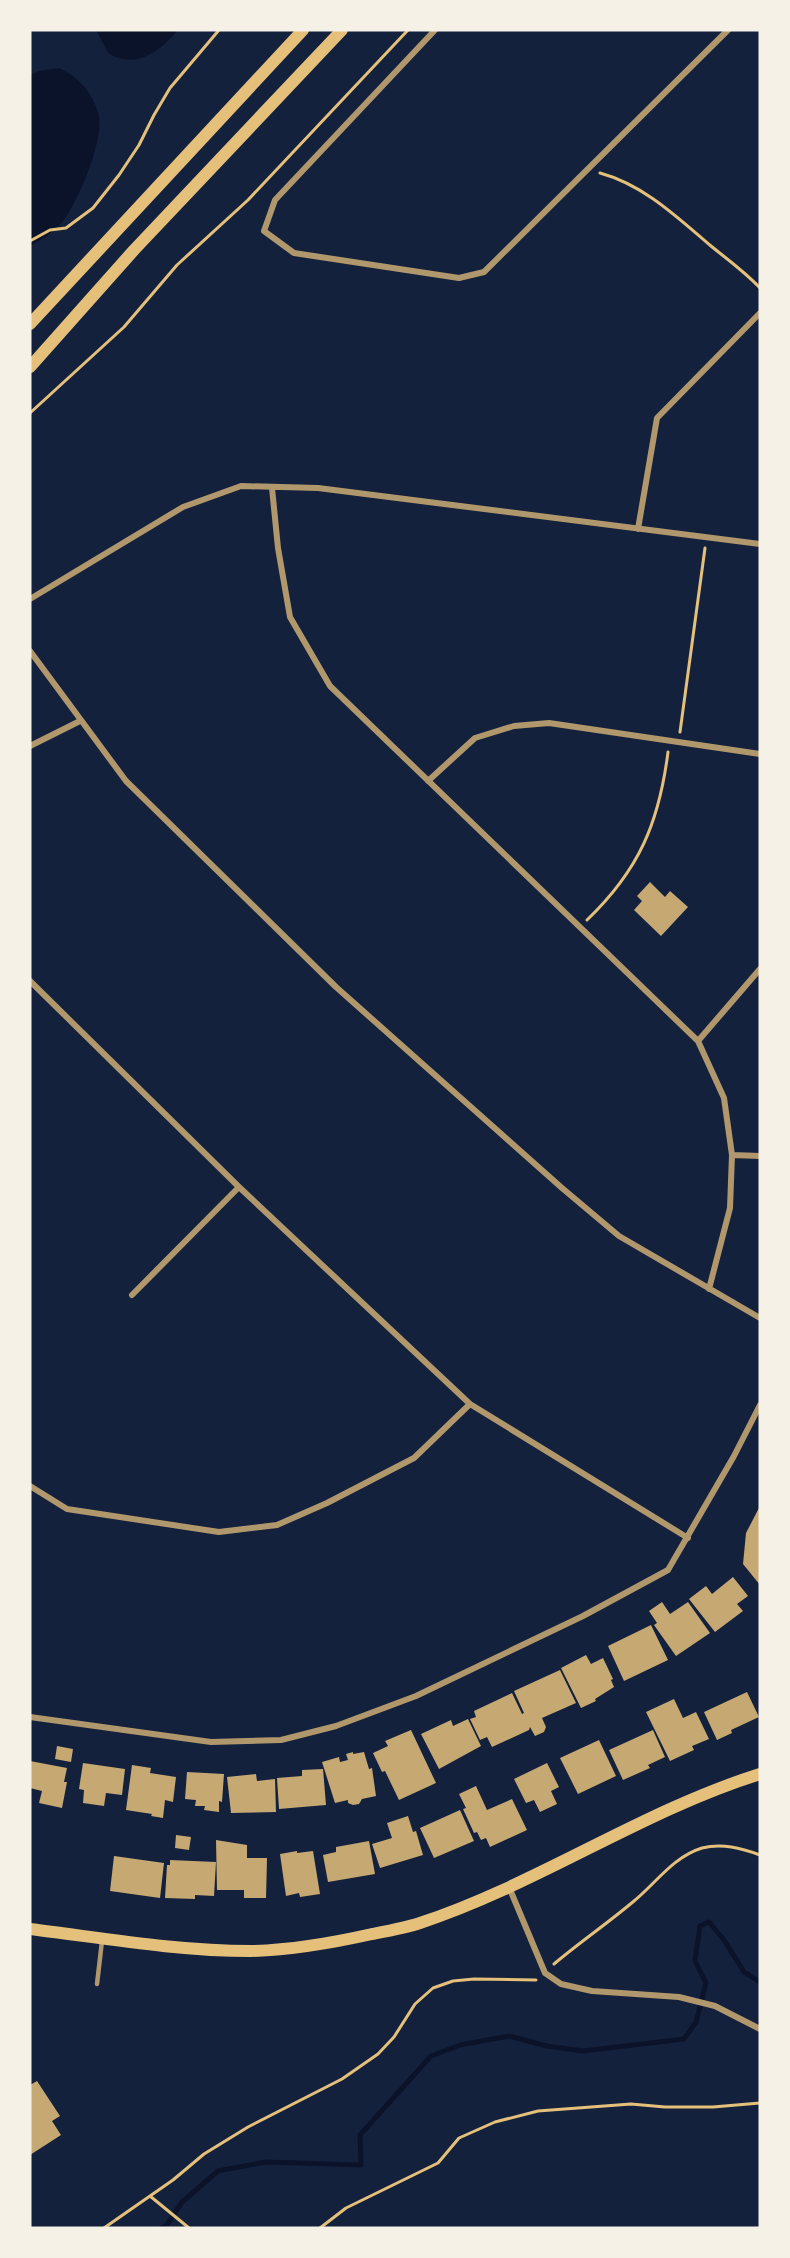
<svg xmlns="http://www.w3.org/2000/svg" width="790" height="2258" viewBox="0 0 790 2258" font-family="Rubik,sans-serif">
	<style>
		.water { fill: #0b132b }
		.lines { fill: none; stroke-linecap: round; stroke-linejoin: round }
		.stream { stroke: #0b132b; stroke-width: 5 }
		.building { fill: #c6a872 }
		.path { stroke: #e5c07b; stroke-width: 3 }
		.service { stroke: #b1986c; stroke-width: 4.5 }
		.minor { stroke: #b1986c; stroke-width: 6 }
		.secondary { stroke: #e5c07b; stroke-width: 12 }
	</style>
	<rect width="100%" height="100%" fill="#14213d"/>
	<path class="water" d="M96 30H178C161 50 136 71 108 53Z
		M59 68C78 76 92 92 98 112 106 136 80 196 66 217 57 230 44 239 30 246V75L39 71Z"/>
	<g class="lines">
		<path class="stream" d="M161 2228 166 2226 182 2202 218 2171 265 2162 361 2165 360 2135 431 2056 460 2045 509 2036 547 2046 583 2051 684 2039 696 2022 706 1983 695 1961 700 1926 709 1922 724 1940 744 1972 760 1982"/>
	</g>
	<path class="building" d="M650 882 665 897 670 891 688 907 661 936 634 910 642 901 637 896Z
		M760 1506V1585L743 1564 746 1533Z
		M733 1577 748 1596 737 1604 743 1611 715 1632 689 1599 706 1586 712 1594Z
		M662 1602 670 1614 688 1602 710 1633 676 1656 654 1625 657 1623 649 1611Z
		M651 1625 668 1660 624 1681 608 1646Z
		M586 1655 591 1664 603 1658 613 1679 611 1680 614 1687 595 1699 596 1701 581 1708 561 1668Z
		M560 1670 576 1703 542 1718 546 1727 544 1732 535 1736 530 1727 529 1730 492 1747 487 1737 480 1740 470 1719 476 1717 474 1711 512 1693 522 1714 524 1713 514 1691Z
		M747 1692 759 1717 731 1730 732 1733 717 1740 704 1712Z
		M674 1699 683 1718 696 1712 709 1739 692 1746 694 1750 670 1761 646 1712Z
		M468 1719 481 1746 439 1769 421 1734 451 1720 453 1726Z
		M411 1730 436 1783 399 1800 385 1771 382 1772 373 1753 388 1746 385 1741Z
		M653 1730 665 1757 648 1765 650 1768 623 1780 609 1750Z
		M599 1740 616 1776 578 1794 560 1758Z
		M57 1746 73 1749 71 1762 55 1759Z
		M353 1752V1754L364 1752 369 1769 372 1768 376 1796 362 1799 359 1804 353 1805 348 1803V1800L335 1803 322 1762 339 1757 340 1762 348 1760 346 1754Z
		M30 1761 67 1768 64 1782H67L62 1808 39 1803 42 1791 30 1788Z
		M83 1763 125 1769 122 1795 106 1793 104 1806 83 1803 84 1790 79 1789Z
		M547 1763 559 1787 551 1791 557 1804 540 1812 534 1800 526 1803 514 1779Z
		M132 1765 151 1768 150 1773 176 1777 173 1802 165 1800 163 1818 151 1816 152 1814 126 1810Z
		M323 1769 326 1805 279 1809 277 1778 302 1776V1770Z
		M187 1772 224 1774 222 1802 219 1801V1812L204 1810 205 1806H195L196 1800 185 1799Z
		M256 1774 257 1781 275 1779 276 1812 231 1813 227 1777Z
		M476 1786 487 1810 512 1799 527 1830 490 1847 486 1838 481 1840 477 1832 474 1833 463 1809 466 1808 459 1794Z
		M460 1810 474 1841 434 1858 420 1828Z
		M408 1816 413 1832 416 1831 423 1855 380 1868 372 1844 392 1838 387 1823Z
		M176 1835 191 1837 189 1850 175 1848Z
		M216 1840 247 1845V1858H267L266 1898H244V1890H217Z
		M369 1841 375 1874 328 1882 323 1855 336 1852V1847Z
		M297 1851V1853L313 1851 320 1894 300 1897 299 1893 286 1896 280 1854Z
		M114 1856 164 1863 160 1898 110 1891Z
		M170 1860 216 1862 214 1896 195 1895V1899L165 1898 167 1865H170Z
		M37 2081 60 2116 52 2121 61 2135 30 2155V2085Z"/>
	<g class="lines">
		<path class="path" d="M600 173C644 185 677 217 711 246 728 260 745 272 760 288
			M30 241 50 230 66 228 93 208 119 175 139 145 154 115 170 88 219 30
			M30 413 124 327 177 265 248 200 408 30
			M680 732 705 548
			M587 920C639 870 659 823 668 752
			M554 1964C580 1942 608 1923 634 1901 656 1883 673 1857 702 1848 722 1843 741 1848 760 1855
			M150 2196 189 2228
			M104 2228 173 2180 204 2154 248 2127 342 2079 378 2054 394 2037 415 2004 433 1988 453 1981 474 1979 536 1980
			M320 2228 346 2208 438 2163 459 2138 495 2122 538 2111 631 2104 665 2107H713L760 2103"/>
		<path class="service" d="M97 1984 102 1941"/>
		<path class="minor" d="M435 30 275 200 264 231 294 253 459 278 484 272 728 30
			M272 488 278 548 290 617 330 686 698 1041 724 1098 732 1155 730 1208 709 1289
			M638 529 657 418 760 313
			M30 599 183 507 241 486 318 488 760 544
			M30 651 126 781 336 987 562 1188 619 1236 760 1318
			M30 746 80 721
			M428 781 475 738 514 726 549 723 760 754
			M30 981 239 1187 470 1404 688 1538
			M698 1041 760 969
			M732 1155 760 1156
			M132 1295 239 1187
			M30 1486 67 1509 219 1532 277 1525 327 1503 414 1458 470 1404
			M30 1717 211 1742 281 1740 336 1726 416 1696 583 1616 668 1570 734 1456 760 1405
			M509 1887 545 1973 561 1984 592 1991 679 1997 715 2006 760 2029"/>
		<path class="secondary" d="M30 324 303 30
			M30 367 134 250 342 30
			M30 1929C103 1938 177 1951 251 1951 292 1950 332 1943 372 1934 388 1931 405 1928 420 1923 538 1884 642 1811 760 1774"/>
	</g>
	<rect width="790" height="2258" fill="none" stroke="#f6f1e7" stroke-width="63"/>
</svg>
